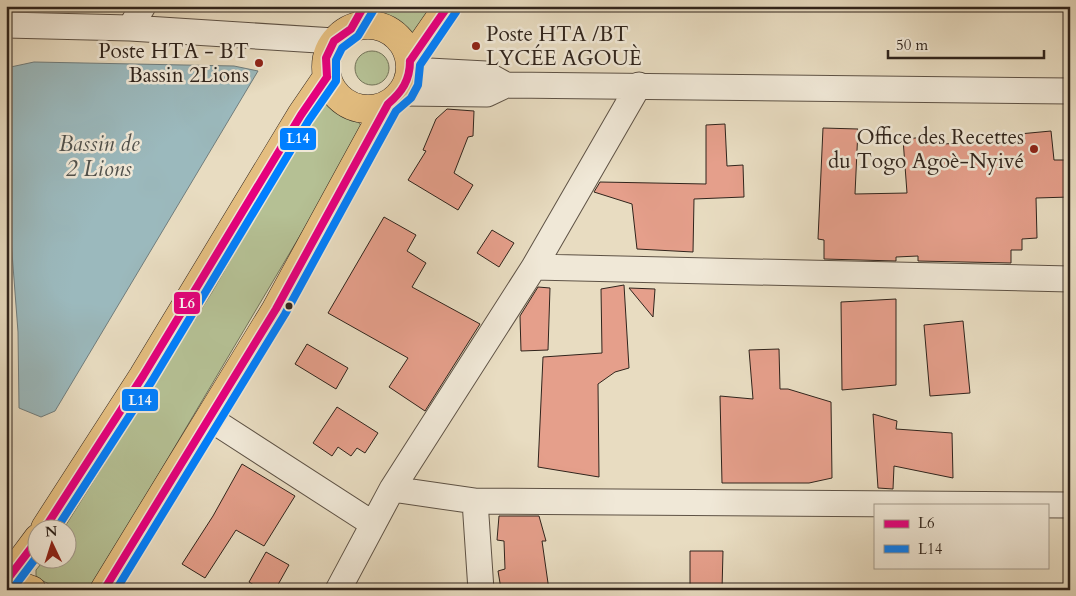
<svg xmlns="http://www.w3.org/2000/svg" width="1076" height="596" viewBox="0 0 1076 596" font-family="Cardo,serif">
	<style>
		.green { fill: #b5c094; stroke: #727258 }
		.water { fill: #9bb9bd; stroke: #707d7d }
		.building { fill: #e59f8b; stroke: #30241c }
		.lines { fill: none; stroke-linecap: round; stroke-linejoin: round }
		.minor-casing { stroke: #5e5245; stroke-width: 27 }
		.primary-casing { stroke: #30241c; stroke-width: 29 }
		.minor { stroke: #f0e8d7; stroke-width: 25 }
		.primary { stroke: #e4be80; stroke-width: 28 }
		.bus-1-casing { stroke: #f0e8d7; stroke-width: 11 }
		.bus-2-casing { stroke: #f0e8d7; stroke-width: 11 }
		.bus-1 { stroke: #e5007d; stroke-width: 8 }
		.bus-2 { stroke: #007fff; stroke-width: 8 }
		.poi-dot { fill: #8f2418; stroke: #f0e8d7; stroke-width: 2 }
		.bus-dot { fill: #30241c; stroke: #f0e8d7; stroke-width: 2 }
		.labels { text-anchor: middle; stroke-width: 5; stroke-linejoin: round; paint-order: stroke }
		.poi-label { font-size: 21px; fill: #30241c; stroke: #f0e8d7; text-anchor: end }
		.water-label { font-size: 22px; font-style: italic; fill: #50514c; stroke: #f0e8d7 }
		.line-badge { stroke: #f0e8d7; stroke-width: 2 }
		.badge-label { font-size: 14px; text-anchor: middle; font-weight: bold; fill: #fff }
	</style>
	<rect width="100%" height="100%" fill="#e8dcc1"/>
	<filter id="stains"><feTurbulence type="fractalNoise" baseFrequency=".004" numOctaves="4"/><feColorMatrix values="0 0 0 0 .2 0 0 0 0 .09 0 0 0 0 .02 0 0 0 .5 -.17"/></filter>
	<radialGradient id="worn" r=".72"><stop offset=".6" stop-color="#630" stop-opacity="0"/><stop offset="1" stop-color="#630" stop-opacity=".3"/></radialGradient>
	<path class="green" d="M385 6H436L415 38 405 29 379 15Z
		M355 68a17 17 0 1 1 34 0a17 17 0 1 1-34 0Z
		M323 100 330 103 344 114 356 119 362 127 333 180 129 524 88 590C67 590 53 589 36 576V570L45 559 68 558V528H64L212 292Z"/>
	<path class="water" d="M34 62 234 66 258 71 55 411 41 417 19 408 18 332 6 173V68Z"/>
	<path class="building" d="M447 109 474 111 473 136 468 137 454 173 473 185 458 210 408 180 426 151 423 150 436 119Z
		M725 124 727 166 743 165 744 197 694 199 693 252 637 249 632 204 594 192 600 182 706 184V125Z
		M823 128 858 129 855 194 907 193 903 139 941 136V144L998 142V136L1051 131 1054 160H1070V197L1036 198 1037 238 1022 239V250H1011V263L918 261V256L896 257V261L824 259V240L818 239Z
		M384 217 416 235 407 251 426 263 412 287 480 324 425 411 389 387 408 358 328 313Z
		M492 230 514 243 499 267 477 253Z
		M624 285 629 368 615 372 598 384 599 477 538 467 543 357 602 353 601 289Z
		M538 287 550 288 548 350 521 351 520 316Z
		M629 288 655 289 653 317Z
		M896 299V385L842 390 841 302Z
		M963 321 970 393 930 396 924 325Z
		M307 344 348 368 336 389 295 364Z
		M779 349 780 389H788L831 402 832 478 809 483H722L720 396 753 399 749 350Z
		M337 407 378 433 365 453 357 448 351 456 338 447 332 456 313 443Z
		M873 414 897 421 896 429 952 433 953 478 894 466 893 489 878 488Z
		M242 464 295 496 264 546 236 530 205 578 182 564 213 516Z
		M499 516H539L546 541H542L549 590 501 589 498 571 505 569 504 541 497 540Z
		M690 551H723L722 590H690Z
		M266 552 289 565 275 590H262L249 582Z"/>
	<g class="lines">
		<defs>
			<path id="minor" d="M6 25 130 28 334 41
				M130 28 143 6
				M410 70 486 74 506 85
				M402 93 487 94 506 85 1070 91
				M534 267 1070 279
				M209 418 373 524
				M392 489 475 501 1070 505
				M475 501 481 590
				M338 590 392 489 534 267 639 85"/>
			<path id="primary" d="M326 67a42 42 0 1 1 84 0a42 42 0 1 1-84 0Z
				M410 61 448 6
				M45 528 143 376 301 115 327 77
				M6 581 38 538
				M12 590 24 587 32 590
				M104 590 276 309 388 104"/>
		</defs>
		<use href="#minor" class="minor-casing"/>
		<use href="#primary" class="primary-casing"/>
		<use href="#minor" class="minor"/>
		<use href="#primary" class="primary"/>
		<defs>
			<path id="bus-1" d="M410 61 448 6
				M327 77 326 58 334 41 351 29 364 6
				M45 528 143 376 301 115 327 77
				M6 581 38 539
				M104 590 276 309 388 104C402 92 410 80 410 61"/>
			<path id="bus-2" d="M57 528 152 381 309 120 336 81V60L342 48 358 36 373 11
				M14 587 38 555
				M116 590 285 314 396 111 411 98 418 85 420 65 456 12"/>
		</defs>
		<use href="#bus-1" class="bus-1-casing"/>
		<use href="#bus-2" class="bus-2-casing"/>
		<use href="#bus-1" class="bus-1"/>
		<use href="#bus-2" class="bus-2"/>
	</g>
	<g class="poi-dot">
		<circle cx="476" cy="46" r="5"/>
		<circle cx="259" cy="63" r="5"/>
		<circle cx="1034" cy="149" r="5"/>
	</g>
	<circle class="bus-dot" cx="289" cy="306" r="4.5"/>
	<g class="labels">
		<g class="poi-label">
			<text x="486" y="41" text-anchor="start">Poste HTA /BT<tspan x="486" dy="24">LYCÉE AGOUÈ</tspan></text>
			<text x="249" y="58">Poste HTA - BT<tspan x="249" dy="24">Bassin 2Lions</tspan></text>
			<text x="1024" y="144">Office des Recettes<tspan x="1024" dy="24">du Togo Agoè-Nyivé</tspan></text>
		</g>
		<g class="water-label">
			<text x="99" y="151">Bassin de<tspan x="99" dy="25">2 Lions</tspan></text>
		</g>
	</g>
	<g class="line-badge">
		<rect x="279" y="127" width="38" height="24" rx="5" fill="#007fff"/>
		<rect x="173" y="291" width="28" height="24" rx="5" fill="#e5007d"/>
		<rect x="121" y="388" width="38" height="24" rx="5" fill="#007fff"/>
	</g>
	<g class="badge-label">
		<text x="298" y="143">L14</text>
		<text x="187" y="308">L6</text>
		<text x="140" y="405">L14</text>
	</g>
	<rect width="1076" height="596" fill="none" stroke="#e8dcc1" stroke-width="25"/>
	<rect x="8" y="8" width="1061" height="581" fill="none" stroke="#30241c" stroke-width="2.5"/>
	<rect x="12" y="12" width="1051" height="571" fill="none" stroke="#30241c"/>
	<rect x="874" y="504" width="175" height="65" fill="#f0e8d7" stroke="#a39a8c"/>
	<rect x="884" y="520" width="25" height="8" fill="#e5007d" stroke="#a39a8c"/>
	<text x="918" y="528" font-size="15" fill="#30241c">L6</text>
	<rect x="884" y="545" width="25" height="8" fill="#007fff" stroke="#a39a8c"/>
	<text x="918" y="554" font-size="15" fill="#30241c">L14</text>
	<g transform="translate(52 544) rotate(356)"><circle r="24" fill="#f0e8d7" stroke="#a39a8c"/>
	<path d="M0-4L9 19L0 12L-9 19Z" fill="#8f2418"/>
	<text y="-8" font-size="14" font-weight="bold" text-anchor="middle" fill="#30241c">N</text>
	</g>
	<path d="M888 50v8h156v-8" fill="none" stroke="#30241c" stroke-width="2.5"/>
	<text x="896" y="50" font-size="15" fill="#30241c" stroke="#f0e8d7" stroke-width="4" paint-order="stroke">50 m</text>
	<rect width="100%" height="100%" filter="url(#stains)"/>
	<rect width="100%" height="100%" fill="url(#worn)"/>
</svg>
